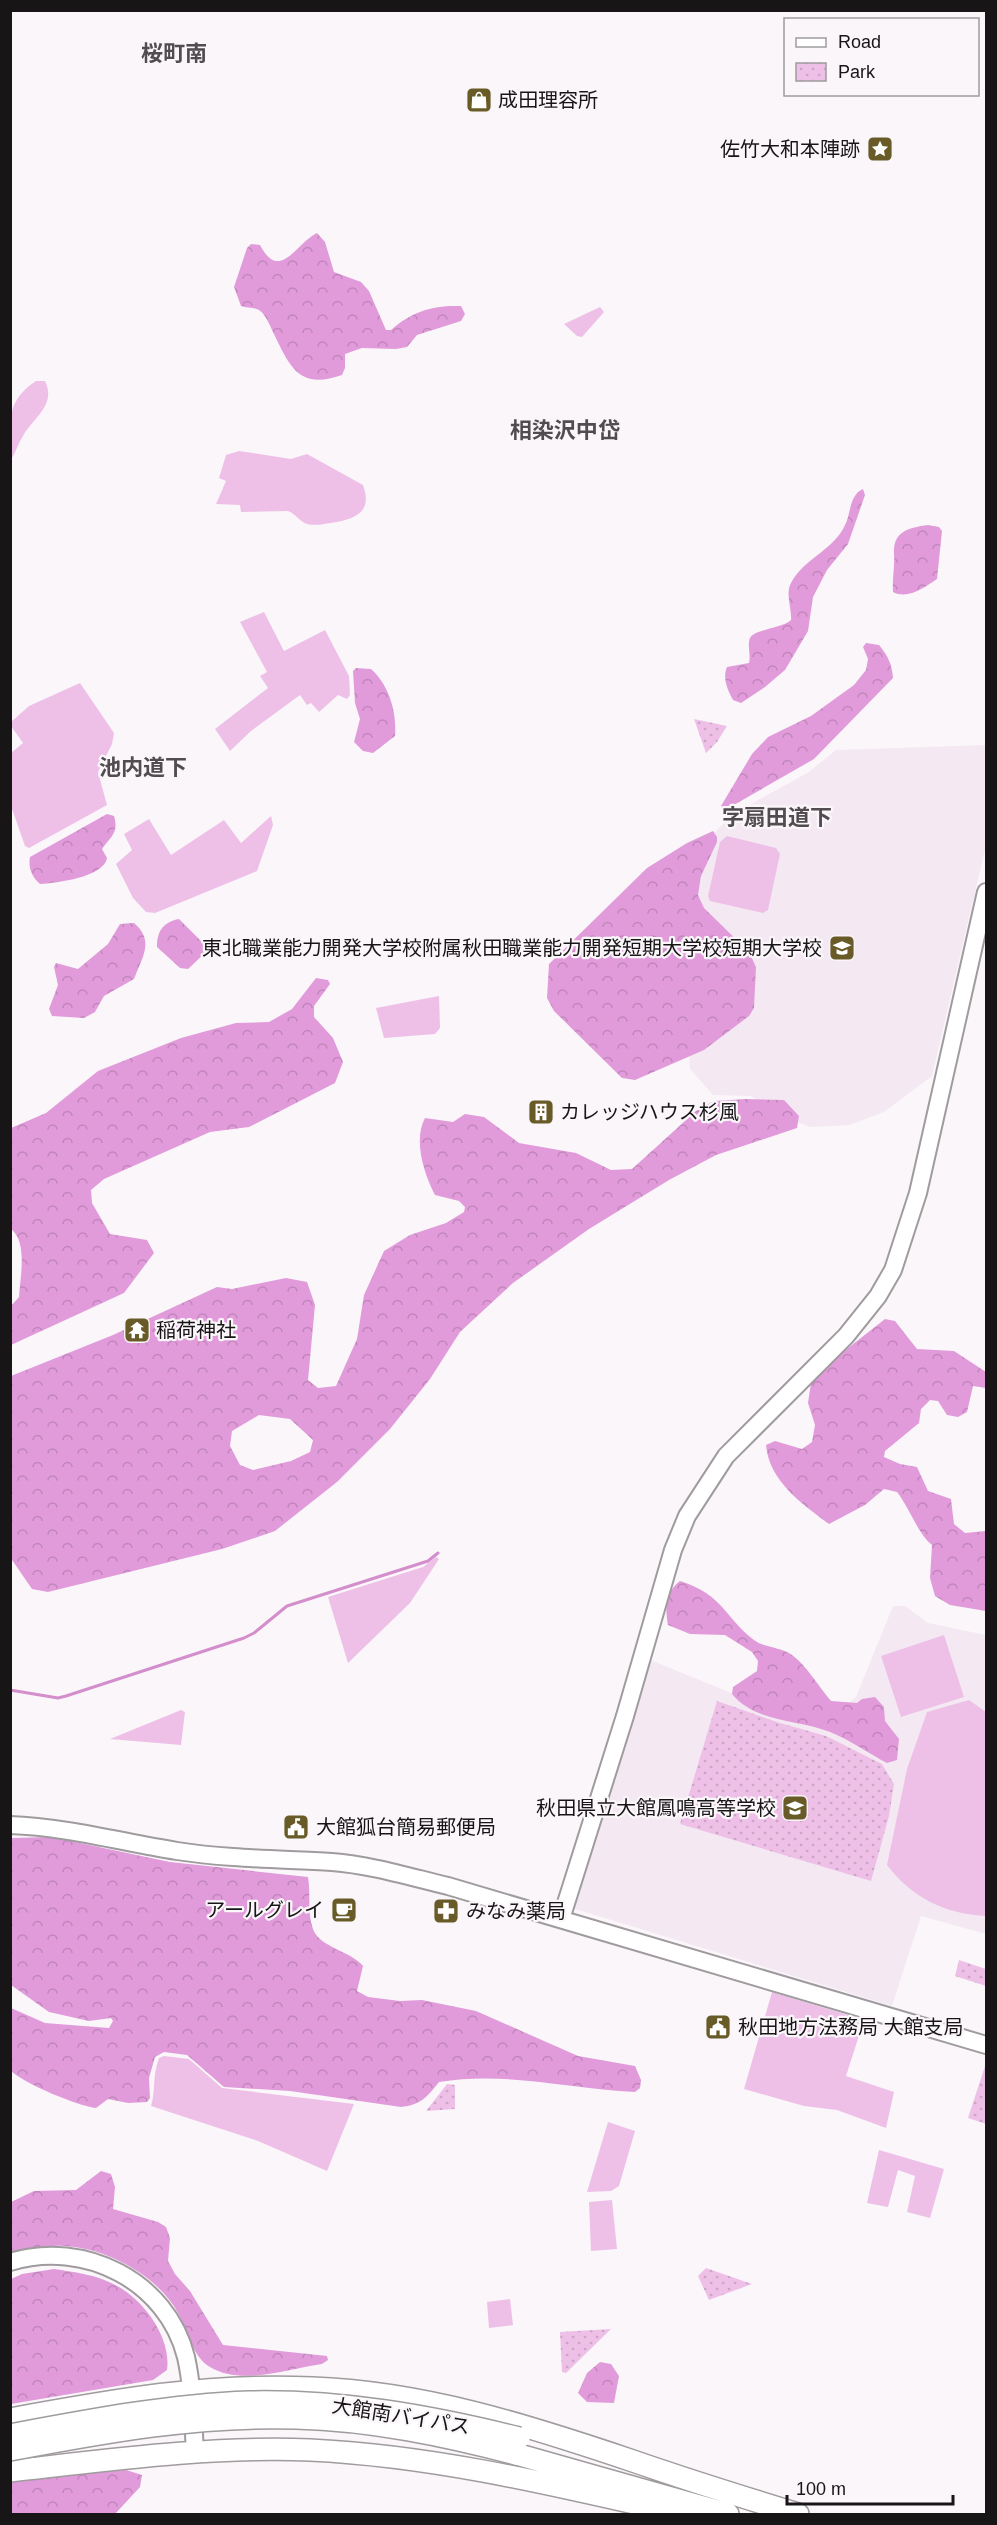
<svg xmlns="http://www.w3.org/2000/svg" width="997" height="2525" viewBox="0 0 997 2525" font-family="Arial,'Noto Sans JP',sans-serif">
	<style>
		.built { fill: #f4e9f2 }
		.green { fill: #eec0e8 }
		.forest { fill: url(#forest-crowns); fill-rule: evenodd }
		.park { fill: url(#park-dots) }
		.lines { fill: none; stroke-linecap: round; stroke-linejoin: round }
		.stream { stroke: #d38ecb; stroke-width: 3 }
		.tertiary-casing { stroke: #9f9b9e; stroke-width: 20 }
		.trunk-casing { stroke: #9f9b9e; stroke-width: 24 }
		.tertiary { stroke: #fff; stroke-width: 16 }
		.trunk { stroke: #fff; stroke-width: 21 }
		.trunk-bridge-casing { stroke: #9f9b9e; stroke-width: 24; stroke-linecap: butt }
		.trunk-bridge { stroke: #fff; stroke-width: 21 }
		.labels { text-anchor: middle; stroke-width: 4.5; stroke-linejoin: round; paint-order: stroke }
		.poi-label { font-size: 20px; fill: #171516; stroke: #faf6fa; text-anchor: start }
		.street-label { font-size: 20px; fill: #171516; stroke: #faf6fa }
		.quarter-label { font-size: 22px; font-weight: bold; fill: #504c4f; stroke: #faf6fa }
	</style>
	<defs>
		<pattern id="forest-crowns" width="20" height="18" patternUnits="userSpaceOnUse" patternTransform="scale(1.5)"><rect width="20" height="18" fill="#e19bda"/><path d="M2 6a3 3 0 1 1 6 0M12 15a3 3 0 1 1 6 0" fill="none" stroke="#c085ba"/></pattern>
		<pattern id="park-dots" width="8" height="8" patternUnits="userSpaceOnUse" patternTransform="scale(1.5)"><rect width="8" height="8" fill="#eec0e8"/><path d="M2 2h.1M6 6h.1" fill="none" stroke="#cba4c6" stroke-width="1.8" stroke-linecap="round"/></pattern>
	</defs>
	<rect width="100%" height="100%" fill="#faf6fa"/>
	<path class="built" d="M986 745V845L932 1076 884 1112 850 1125 810 1127 786 1118 751 1096 713 1095 690 1069 689 1049 691 906 709 838 733 814 809 772 836 750Z
		M893 1606H905L928 1623 986 1635V1934L921 1916 892 2006 572 1908 648 1659 751 1701 843 1708 856 1697Z"/>
	<path class="green" d="M600 307 604 312 582 337 577 336 564 324Z
		M36 381H45C56 404 36 416 24 434 19 442 16 451 11 460 10 425 4 402 36 381Z
		M239 451 291 459 307 454 363 485C373 513 355 519 331 523 323 524 315 526 307 524 300 522 296 514 288 511L241 512 240 505 216 504 226 481 219 478 226 455Z
		M264 612 284 651 325 630 349 676 350 695 347 699 338 695 319 712 311 703 307 705 300 695 251 731 230 751 215 729 268 688 260 676 267 672 240 622Z
		M80 683 114 733 112 744 98 772 107 805 29 848 25 846 11 806V753L23 743 11 726V722L29 706Z
		M271 816 273 825 257 871 155 913 146 912 133 898 116 864 132 850 124 834 149 819 171 855 224 820 241 843Z
		M727 836 776 848 780 854 768 910 763 913 710 901 708 896 720 842Z
		M439 996 440 1028 435 1034 384 1038 376 1008Z
		M436 1557 439 1559 410 1603 348 1663 328 1597 423 1567Z
		M944 1635 964 1697 901 1717 881 1656Z
		M969 1700 986 1712V1916C945 1914 912 1898 887 1865L907 1769 927 1712Z
		M181 1710 185 1712 181 1745 110 1739Z
		M772 1992 864 2020 846 2076 894 2092 886 2128 837 2110 804 2106 744 2089Z
		M164 2056 189 2059 222 2088 354 2104 327 2171 258 2141 151 2106C156 2089 152 2078 159 2058Z
		M608 2122 635 2131 619 2186 611 2191 587 2192Z
		M879 2150 944 2169 930 2218 907 2212 915 2176 898 2170 888 2207 867 2203Z
		M612 2200 617 2249 591 2251 589 2202Z
		M510 2299 513 2325 489 2328 487 2302Z"/>
	<path class="forest" d="M317 233 325 242 334 272 361 282 369 291 386 330H391C412 311 434 305 461 306L465 314 461 321 417 335 407 347 396 349 362 348 345 354V368L342 375C297 391 289 364 272 330 269 323 265 314 259 310 254 307 246 308 241 306L234 287 247 248 251 244 260 245C280 283 296 243 317 233Z
		M863 489 865 495 848 544 827 570 813 597 808 631 785 670 765 687 741 703 733 700C728 691 722 678 727 667L749 663C751 655 747 645 750 638 754 629 781 629 791 620 792 609 785 594 791 583 803 559 834 550 845 525 851 514 849 495 863 489Z
		M928 525 939 527 942 531 937 579C925 587 908 600 893 592 892 579 895 566 894 554 893 531 908 528 928 525Z
		M866 643 879 645C888 656 892 664 893 678L814 759 725 810 721 806 752 754 768 737 811 716 854 685 866 670 868 659 863 647Z
		M356 668 371 669C389 685 397 712 395 736L373 753 363 751 354 742 360 719 355 703 353 671Z
		M107 814 114 816C119 833 111 836 102 849L107 858C104 877 57 883 40 884 32 877 28 868 30 857Z
		M713 831 717 837V842L701 876 698 895 704 908 749 952 756 967 754 1008 749 1016 704 1050 635 1080 622 1078 554 1011 547 998 549 964 647 868 687 843Z
		M179 919 201 941 209 945 206 952 188 969 180 968 157 947C157 930 164 922 179 919Z
		M134 923C155 941 142 957 134 979L104 996 95 1012 84 1018 52 1016 49 1009 58 985 54 967 56 963 78 969 108 944 120 924Z
		M316 978 328 980 330 984 314 1006V1017L333 1038 343 1062 335 1083 249 1127 210 1132 104 1179 91 1190 92 1203 110 1234 147 1240 154 1253 124 1293 11 1345V1306L19 1297C20 1278 28 1242 11 1229V1128L46 1113 98 1071 181 1038 236 1023 269 1022 292 1009Z
		M746 1099 784 1100 799 1116 797 1128 716 1155 669 1180 589 1229 513 1283 460 1332 430 1379 390 1429 337 1482 275 1531 222 1549 48 1592 32 1589 10 1557 11 1376 113 1335 217 1287 232 1289 286 1278 307 1282 315 1305 308 1380 318 1388 336 1386 357 1339 364 1295 384 1251 410 1235 446 1223 464 1212 465 1207 459 1201 435 1195C424 1174 413 1140 425 1118L453 1122 465 1114 484 1117 519 1143 576 1153 611 1170 632 1169 696 1111 714 1101ZM259 1415 290 1419 313 1440 310 1452 291 1461 253 1470 240 1465 230 1446 232 1431Z
		M885 1319 895 1321 917 1349 954 1351 986 1372V1388L973 1386 967 1412 958 1417 947 1415 938 1401 930 1400 921 1409 919 1423 885 1451 884 1457 900 1464 917 1467 928 1491 951 1499 954 1524 965 1533 986 1531V1611L950 1605 935 1596 930 1578 932 1545C918 1534 909 1507 897 1492L884 1489 865 1505 829 1524C802 1504 769 1481 766 1445L775 1441 802 1449 812 1442 815 1425 808 1403 811 1383 843 1352Z
		M680 1581C725 1596 722 1615 754 1640 764 1648 781 1647 792 1655 807 1666 819 1687 831 1701L857 1703 862 1699 875 1697 884 1707 885 1721 899 1739 897 1760 887 1763C868 1753 850 1740 830 1732 798 1719 756 1723 732 1694L733 1687 757 1671 758 1661 752 1652 725 1635 690 1634 668 1625C665 1608 665 1592 680 1581Z
		M51 1837 170 1862 308 1877C311 1894 307 1913 313 1929 320 1948 351 1951 363 1966L357 1991 368 1997 400 2001 422 2000 476 2011 578 2056 635 2066 641 2080 640 2088 635 2092C569 2089 506 2071 439 2082 427 2097 421 2105 401 2107L290 2091 224 2087 187 2055 164 2052 155 2057 149 2078 150 2098 147 2102 128 2103 108 2099 96 2108C78 2106 25 2084 11 2071V2008L45 2023 109 2028 113 2021 111 2018 89 2021 49 2012 11 1985 10 1838Z
		M101 2171 111 2174 115 2187 113 2209 158 2222 166 2227 170 2238 168 2261 175 2274 190 2291 223 2345 327 2356 328 2360 322 2364C288 2369 241 2386 210 2367 193 2358 187 2329 178 2313 158 2276 107 2248 64 2246 46 2245 29 2249 11 2253V2202L34 2191 76 2190Z
		M54 2269C73 2272 92 2274 109 2282 140 2294 172 2336 167 2370L153 2380 11 2404V2279L22 2274Z
		M600 2362 611 2364 619 2376 614 2403 587 2402 578 2393 587 2373Z
		M126 2470 142 2475 140 2487 115 2514H11V2480Z"/>
	<path class="park" d="M694 719 727 726 717 742 706 753Z
		M717 1701 780 1723 826 1736 882 1764 894 1784 889 1816 871 1881 680 1824Z
		M959 1960 986 1969V1986L955 1976Z
		M986 2063V2124L968 2118Z
		M447 2084 455 2085V2109L426 2111Z
		M706 2268 752 2284 709 2300 698 2276Z
		M611 2329 566 2373 562 2372 560 2332Z"/>
	<g class="lines">
		<path class="stream" d="M10 1690 58 1698 66 1696 244 1638 254 1633 287 1606 428 1561 438 1553"/>
		<defs>
			<path id="tertiary" d="M10 1825C67 1827 121 1842 177 1851 228 1859 280 1859 332 1862 371 1865 410 1877 448 1886L986 2045
				M561 1919 625 1716 673 1550 687 1516 726 1456 846 1336 878 1296 893 1270 918 1193 986 892
				M10 2262C84 2239 167 2281 186 2357 193 2388 193 2421 195 2453"/>
			<path id="trunk" d="M10 2419C114 2400 207 2383 312 2388 423 2392 526 2425 630 2460 685 2479 742 2497 798 2514
				M516 2454 728 2514
				M10 2471C109 2460 211 2446 310 2450 437 2456 559 2486 682 2514"/>
		</defs>
		<use href="#tertiary" class="tertiary-casing"/>
		<use href="#trunk" class="trunk-casing"/>
		<use href="#tertiary" class="tertiary"/>
		<use href="#trunk" class="trunk"/>
		<defs>
			<path id="trunk-bridge" d="M10 2435C90 2420 169 2405 249 2402 341 2400 430 2416 519 2438
				M10 2450C105 2432 199 2415 296 2418 371 2420 444 2435 516 2454"/>
		</defs>
		<use href="#trunk-bridge" class="trunk-bridge-casing"/>
		<use href="#trunk-bridge" class="trunk-bridge"/>
	</g>
	<defs>
		<symbol id="shop-square" viewBox="-11 -11 22 22"><rect x="-9" y="-9" width="18" height="18" rx="4" fill="#685b28" stroke="#faf6fa"/><path d="M-5-2.5h2.3a2.7 3.5 0 0 1 5.4 0H5L5.5 6h-11ZM-1.5-2.5h3a1.5 2.3 0 0 0-3 0Z" fill="#fff"/></symbol>
		<symbol id="sight-square" viewBox="-11 -11 22 22"><rect x="-9" y="-9" width="18" height="18" rx="4" fill="#685b28" stroke="#faf6fa"/><path d="M0-6L1.8-2.2L6-1.7L2.9 1.2L3.7 5.4L0 3.3L-3.7 5.4L-2.9 1.2L-6-1.7L-1.8-2.2Z" fill="#fff"/></symbol>
		<symbol id="university-square" viewBox="-11 -11 22 22"><rect x="-9" y="-9" width="18" height="18" rx="4" fill="#685b28" stroke="#faf6fa"/><path d="M0-5L7-2L0 1L-7-2ZM-4 1L0 2.5L4 1V4Q0 6-4 4Z" fill="#fff"/></symbol>
		<symbol id="building-square" viewBox="-11 -11 22 22"><rect x="-9" y="-9" width="18" height="18" rx="4" fill="#685b28" stroke="#faf6fa"/><path d="M-4-6H4V6H1V3H-1V6H-4ZM-2.5-4.3h1.7v1.8h-1.7ZM.8-4.3h1.7v1.8H.8ZM-2.5-1h1.7V.8h-1.7ZM.8-1h1.7V.8H.8Z" fill="#fff"/></symbol>
		<symbol id="temple-square" viewBox="-11 -11 22 22"><rect x="-9" y="-9" width="18" height="18" rx="4" fill="#685b28" stroke="#faf6fa"/><path d="M0-6L5-2H3V0L6.5 2.5H4V6H1.5V3h-3V6H-4V2.5H-6.5L-3 0V-2H-5Z" fill="#fff"/></symbol>
		<symbol id="school-square" viewBox="-11 -11 22 22"><rect x="-9" y="-9" width="18" height="18" rx="4" fill="#685b28" stroke="#faf6fa"/><path d="M0-5L7-2L0 1L-7-2ZM-4 1L0 2.5L4 1V4Q0 6-4 4Z" fill="#fff"/></symbol>
		<symbol id="civic-square" viewBox="-11 -11 22 22"><rect x="-9" y="-9" width="18" height="18" rx="4" fill="#685b28" stroke="#faf6fa"/><path d="M-.6-6.5H3V-4.5H.6V-3L4-1V1h2V6H-6V1h2V-1L-.6-3ZM-1.2 2.5V6h2.4V2.5Z" fill="#fff"/></symbol>
		<symbol id="cafe-square" viewBox="-11 -11 22 22"><rect x="-9" y="-9" width="18" height="18" rx="4" fill="#685b28" stroke="#faf6fa"/><path d="M-5.5-4.5H6V0H3Q3 3.5 0 3.5H-2.5Q-5.5 3.5-5.5 0ZM3-3.2v2h1.7v-2ZM-6 4.5H4V6H-6Z" fill="#fff"/></symbol>
		<symbol id="pharmacy-square" viewBox="-11 -11 22 22"><rect x="-9" y="-9" width="18" height="18" rx="4" fill="#685b28" stroke="#faf6fa"/><path d="M-2-6h4v4h4v4h-4v4h-4v-4h-4v-4h4Z" fill="#fff"/></symbol>
	</defs>
	<g fill-rule="evenodd">
		<use href="#shop-square" x="464" y="85" width="30" height="30"/>
		<use href="#sight-square" x="865" y="134" width="30" height="30"/>
		<use href="#university-square" x="827" y="933" width="30" height="30"/>
		<use href="#building-square" x="526" y="1097" width="30" height="30"/>
		<use href="#temple-square" x="122" y="1315" width="30" height="30"/>
		<use href="#school-square" x="780" y="1793" width="30" height="30"/>
		<use href="#civic-square" x="281" y="1812" width="30" height="30"/>
		<use href="#cafe-square" x="329" y="1895" width="30" height="30"/>
		<use href="#pharmacy-square" x="431" y="1896" width="30" height="30"/>
		<use href="#civic-square" x="703" y="2012" width="30" height="30"/>
	</g>
	<g class="labels">
		<g class="poi-label">
			<text x="498" y="107">成田理容所</text>
			<text x="860" y="156" text-anchor="end">佐竹大和本陣跡</text>
			<text x="822" y="955" text-anchor="end">東北職業能力開発大学校附属秋田職業能力開発短期大学校短期大学校</text>
			<text x="560" y="1119">カレッジハウス杉風</text>
			<text x="156" y="1337">稲荷神社</text>
			<text x="776" y="1815" text-anchor="end">秋田県立大館鳳鳴高等学校</text>
			<text x="316" y="1834">大館狐台簡易郵便局</text>
			<text x="324" y="1917" text-anchor="end">アールグレイ</text>
			<text x="466" y="1918">みなみ薬局</text>
			<text x="738" y="2034">秋田地方法務局 大館支局</text>
		</g>
		<g class="street-label">
			<text transform="translate(401 2416) rotate(9)" y="7">大館南バイパス</text>
		</g>
		<g class="quarter-label">
			<text x="174" y="61">桜町南</text>
			<text x="565" y="438">相染沢中岱</text>
			<text x="143" y="775">池内道下</text>
			<text x="777" y="825">字扇田道下</text>
		</g>
	</g>
	<rect width="997" height="2525" fill="none" stroke="#171516" stroke-width="24"/>
	<rect x="784" y="18" width="195" height="78" fill="#faf6fa" stroke="#9f9c9f" stroke-width="1.5"/>
	<rect x="796" y="38" width="30" height="9" fill="#ffffff" stroke="#9f9c9f" stroke-width="1.5"/>
	<text x="838" y="48" font-size="18" fill="#171516">Road</text>
	<rect x="796" y="63" width="30" height="18" fill="url(#park-dots)" stroke="#9f9c9f" stroke-width="1.5"/>
	<text x="838" y="78" font-size="18" fill="#171516">Park</text>
	<path d="M787 2495v9h166v-9" fill="none" stroke="#171516" stroke-width="3"/>
	<text x="796" y="2495" font-size="18" fill="#171516" stroke="#faf6fa" stroke-width="4.5" paint-order="stroke">100 m</text>
</svg>
